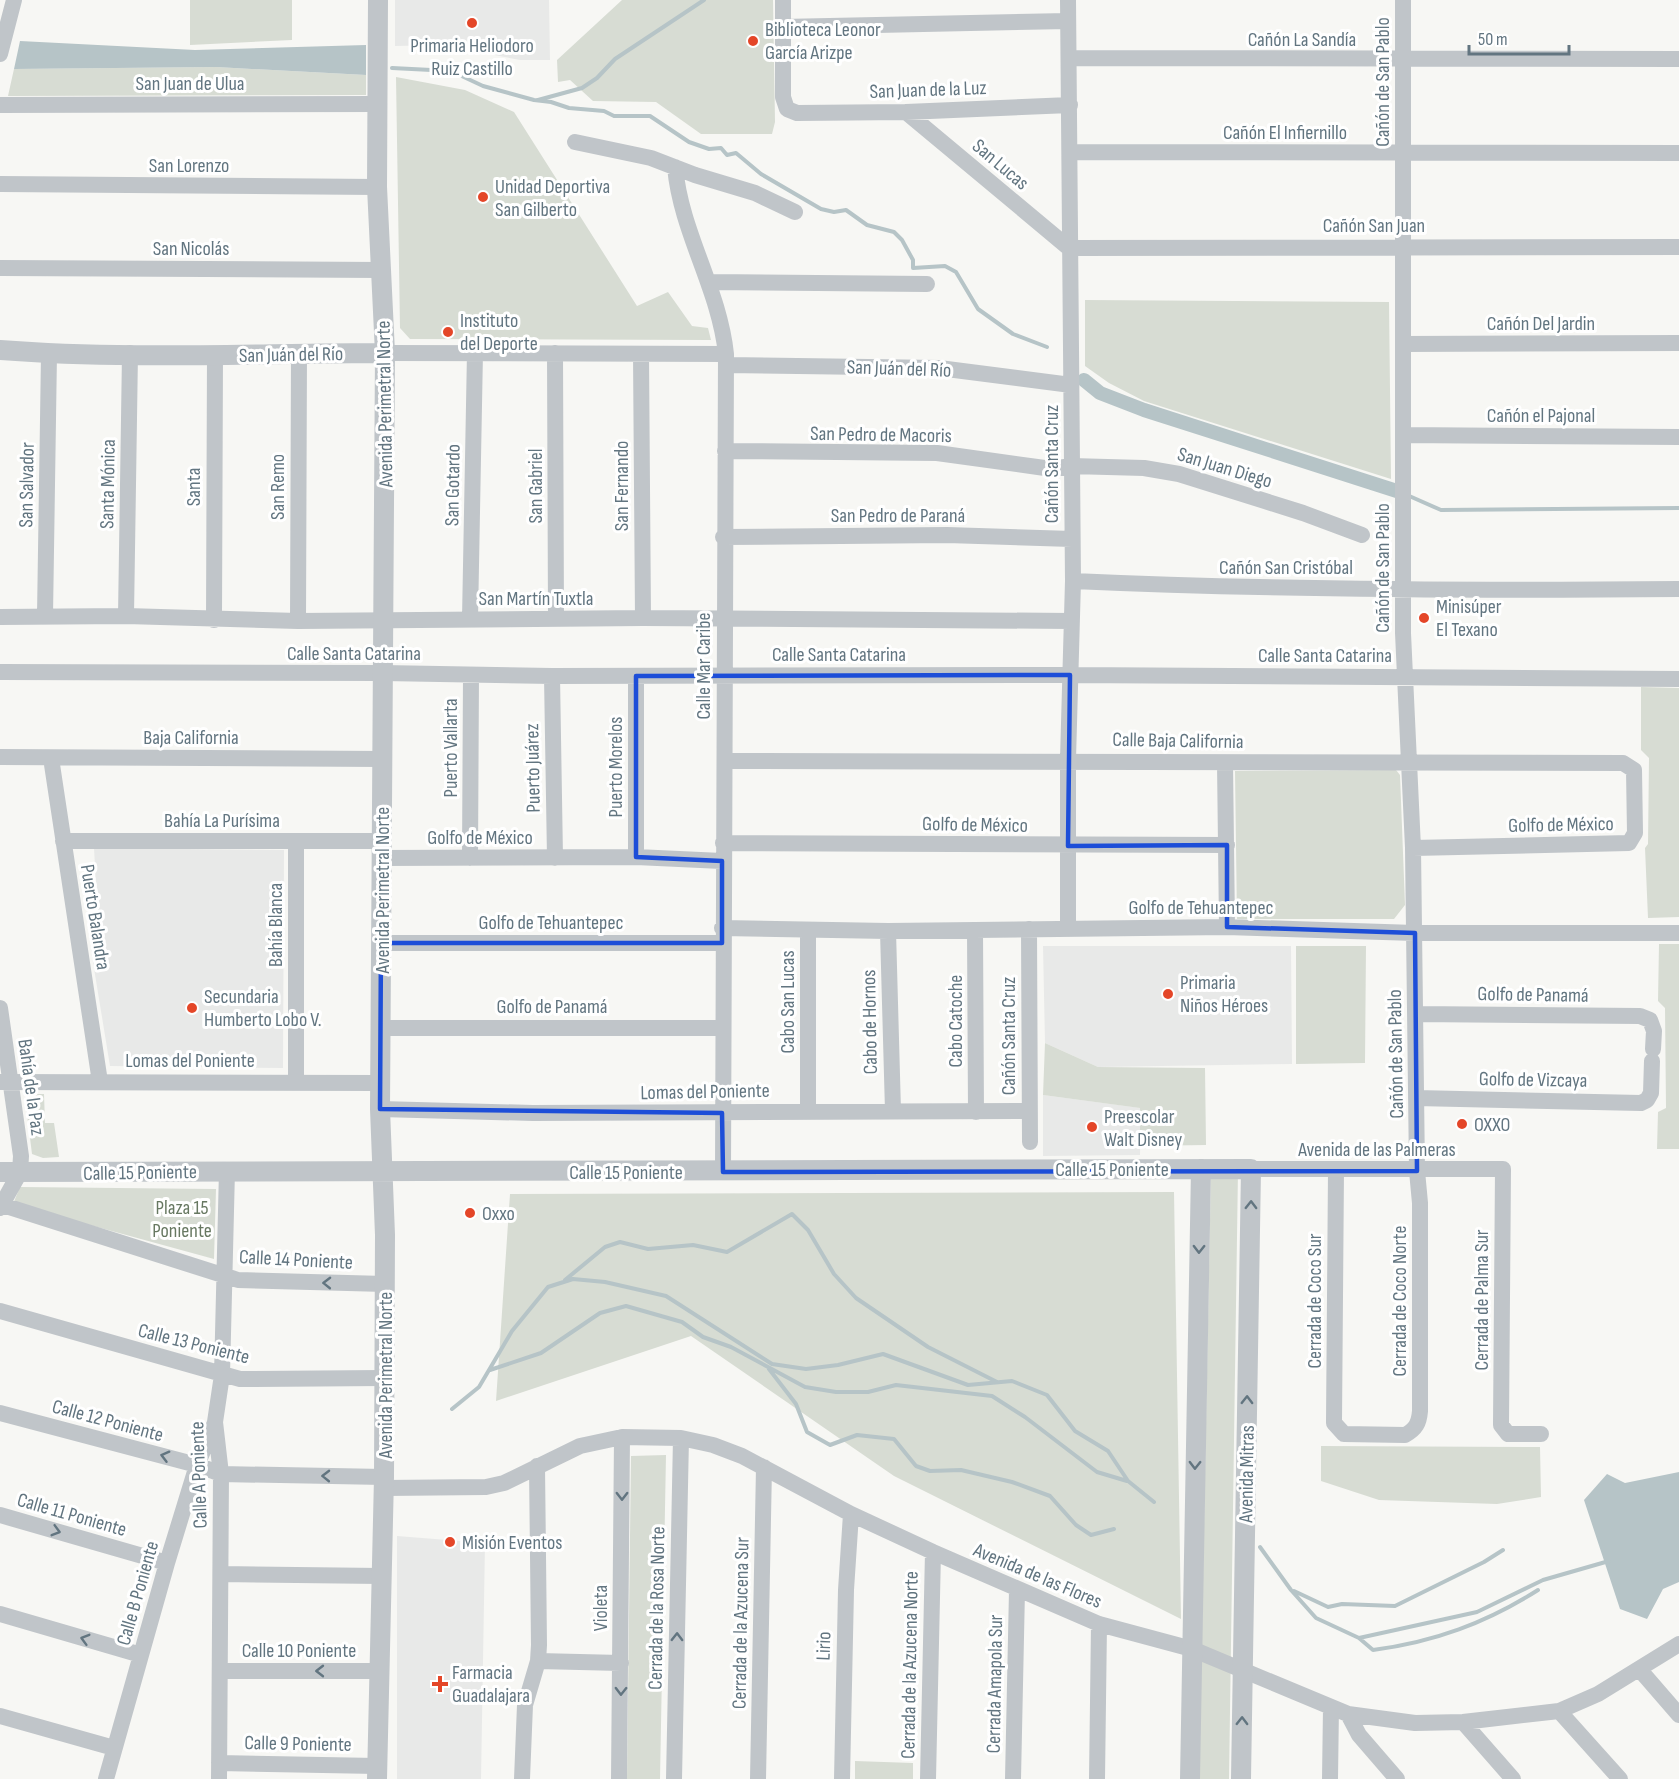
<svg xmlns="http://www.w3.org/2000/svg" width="1679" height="1779" viewBox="0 0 1679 1779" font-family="'Sofia Sans Condensed',sans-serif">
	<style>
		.built { fill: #e8e9e8 }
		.green { fill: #d7dcd3 }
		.water { fill: #b6c4c7 }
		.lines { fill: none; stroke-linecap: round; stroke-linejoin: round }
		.stream { stroke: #b6c4c7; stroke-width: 4 }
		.canal { stroke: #b6c4c7; stroke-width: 14 }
		.minor { stroke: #c0c5c9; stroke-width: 16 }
		.tertiary { stroke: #c0c5c9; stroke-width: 20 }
		.oneway { stroke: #627580 }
		.marked { fill: none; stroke: #1d4ed8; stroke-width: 4.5; stroke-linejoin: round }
		.poi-dot { fill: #e44628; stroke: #fff; stroke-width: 2 }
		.labels { text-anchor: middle; stroke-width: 6; stroke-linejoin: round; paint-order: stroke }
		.poi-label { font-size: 20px; fill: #627580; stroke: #fff; text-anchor: start }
		.street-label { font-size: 20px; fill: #627580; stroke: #fff }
		.park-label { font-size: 20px; fill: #677861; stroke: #fff }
	</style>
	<rect width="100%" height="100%" fill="#f7f7f4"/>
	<path class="built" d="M395 0H549L550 60H520L443 45 395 46Z
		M94 848 284 850 283 1068 110 1066 91 950 99 938Z
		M1043 946H1291L1292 1064 1098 1067 1045 1043Z
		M1043 1095 1141 1108 1140 1155 1043 1156Z
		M397 1536 485 1543 481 1779H397Z"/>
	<path class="green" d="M190 0H292V40L190 45Z
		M622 0H773L775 122 772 134H701L656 102 593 101 570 80 558 82 557 60Z
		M216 67 366 75V95L8 96 14 69Z
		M396 77 465 90 514 112 637 306 668 292 692 326 708 328 711 340 410 339 400 328Z
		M1085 300 1389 302 1391 479 1144 401 1109 383 1085 366Z
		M1641 687 1679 688V917L1648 918 1645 848 1648 844 1649 758 1641 750Z
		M1396 770 1400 775 1405 905 1394 919H1237L1235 771Z
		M1659 944H1679V1149H1657L1658 1112 1666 1108 1665 1008 1658 1001Z
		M1296 946H1366L1365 1063 1296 1064Z
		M1045 1043 1098 1067 1205 1068 1206 1145 1140 1146V1108L1043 1095Z
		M31 1094H44L45 1123H54L59 1157 43 1158 32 1154 25 1098Z
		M1211 1170H1238L1229 1779H1199Z
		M20 1187 216 1189 214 1259 13 1204Z
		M1174 1192 1181 1619 894 1476 691 1336 496 1401 510 1194Z
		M1321 1446 1540 1447 1541 1497 1497 1504 1379 1500 1321 1481Z
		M666 1455 660 1779H627L631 1456Z
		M855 1761 913 1763V1779H855Z"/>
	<path class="water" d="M20 41 195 50 366 45V75L216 67 14 69Z
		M1679 1472V1582L1663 1589 1647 1619 1620 1609 1584 1500 1607 1474 1625 1483Z"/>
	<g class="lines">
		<path class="stream" d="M392 68 451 71 483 86 534 100 551 102 569 108 604 111 614 116H650L689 142 709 149 721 148 727 155 736 153 761 174 821 209 834 212 846 210 867 225 894 232 902 240 913 260V268L945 266 956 272 978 309 1013 334 1047 347
			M538 100 582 88 597 78 615 59 704 0
			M1407 495 1441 510 1679 508
			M565 1280 605 1247 620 1242 648 1249 693 1245 727 1252 792 1214 808 1230 834 1274 856 1298 928 1347 997 1382
			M769 1369 796 1404 807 1432 830 1445 857 1435 894 1439 916 1466 930 1471 961 1470 1012 1482 1050 1496 1076 1525 1091 1535 1114 1529
			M490 1370 541 1353 600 1313 626 1306 682 1322 703 1337 731 1347 805 1387 836 1392H868L896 1385 992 1396 1025 1417 1097 1472 1127 1481
			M452 1409 479 1387 512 1331 548 1287 573 1279 605 1282 666 1296 772 1364 806 1369 838 1365 883 1354 968 1385 1012 1381 1047 1395 1075 1431 1108 1451 1128 1481 1154 1502
			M1260 1547 1291 1590 1316 1618 1359 1638 1477 1612 1543 1580 1609 1561
			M1294 1591 1328 1607 1342 1604 1395 1606 1484 1562 1503 1550
			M1359 1638 1373 1650C1434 1642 1486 1623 1538 1590"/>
		<path class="canal" d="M1084 380 1100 393 1144 410 1403 493"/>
		<path class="minor" d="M783 0V97L787 109 797 113 906 112 1070 105
			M782 27 1068 21
			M0 54 14 0
			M1069 58 1679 59
			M0 105 379 104
			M906 112 1069 248 1679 247
			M575 142 651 158 695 175 755 193 795 212
			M1070 152 1679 153
			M675 167C681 233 719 288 726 354L723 1172
			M0 184 377 187
			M0 268 381 270
			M710 282 927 284
			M1403 344 1679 343
			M385 353 726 354
			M555 353 556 619
			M641 354 643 618
			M726 365 939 368 1071 385
			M1403 435 1679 437
			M725 451 937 453 1052 469 1071 466 1144 468 1179 474 1303 513 1362 535
			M723 537 947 535 1072 539
			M1073 581C1275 590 1477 591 1679 589
			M45 616 49 354
			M126 616 130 353
			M0 617 126 616 298 621 643 618 1071 621
			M470 619 475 352
			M214 620 215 355
			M298 621 299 353
			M0 672 383 673 552 676 1070 675 1679 679
			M552 676 555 858
			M636 676V857
			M0 757 382 759
			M51 758 100 1082
			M725 761C1024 761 1323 761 1623 763L1634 770 1635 833 1629 843 1413 848
			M1225 763 1227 927
			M63 841H381
			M723 843 1227 845
			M381 858 636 857 722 861
			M470 858 471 675
			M722 928 888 931 1227 927 1415 933H1679
			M1068 928V759L1073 581 1068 0
			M1029 929 1030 1142
			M808 930V1110
			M975 930 976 1112
			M888 931 893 1111
			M381 943H722
			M0 1008 21 1156 20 1172 0 1208
			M1416 1014 1640 1016 1650 1020 1654 1031 1653 1049
			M382 1028H722
			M296 1081V841
			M0 1082 381 1083
			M1416 1098 1641 1103 1647 1100 1651 1093 1652 1061
			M380 1109 533 1113 1029 1111
			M1251 1169H1503L1501 1425 1508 1434H1541
			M1336 1170 1334 1423 1344 1434 1405 1435C1416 1429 1419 1423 1420 1411V1203L1417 1171 1413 848 1403 633V0
			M0 1204 238 1280 385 1284
			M0 1311 240 1379 383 1378
			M0 1413 197 1465 221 1474 384 1477
			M384 1488 486 1487 504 1483 580 1446 622 1437 681 1438 713 1445 742 1456 851 1514 933 1552 1099 1624 1192 1649 1348 1714 1415 1723 1463 1722 1559 1711 1598 1694 1679 1644
			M0 1515 167 1563
			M221 1574 381 1576
			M0 1614 141 1655
			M538 1661 621 1663
			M1640 1670 1679 1715
			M220 1671H378
			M1559 1711 1620 1779
			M1348 1714 1359 1735 1397 1779
			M0 1716 114 1748
			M1463 1722 1513 1779
			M219 1763 377 1766
			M106 1779 167 1563 197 1465 214 1425
			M219 1779 221 1474 215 1422 222 1375 227 1170
			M522 1779 525 1705 538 1661 539 1645 537 1466
			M619 1779 622 1437
			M674 1779 681 1438
			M758 1779 764 1467
			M842 1779 846 1590 851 1514
			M928 1779 933 1552
			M1013 1779 1017 1590
			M1097 1779 1099 1624
			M1330 1779 1331 1707"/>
		<path class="tertiary" d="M0 350C128 360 257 353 385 353
			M0 1172 1251 1169 1241 1779
			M377 1779 384 1477 385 1235 380 1109 385 353 377 187 378 0
			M1190 1779 1201 1169"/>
	</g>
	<defs><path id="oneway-chevron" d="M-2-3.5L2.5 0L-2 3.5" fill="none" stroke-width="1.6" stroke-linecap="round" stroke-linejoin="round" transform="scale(1.5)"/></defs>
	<g class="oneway">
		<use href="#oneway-chevron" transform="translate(1251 1205) rotate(-89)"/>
		<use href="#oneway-chevron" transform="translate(1199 1249) rotate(91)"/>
		<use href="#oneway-chevron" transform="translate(327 1283) rotate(-179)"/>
		<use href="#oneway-chevron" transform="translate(1247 1400) rotate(-89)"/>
		<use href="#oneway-chevron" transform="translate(165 1456) rotate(-165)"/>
		<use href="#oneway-chevron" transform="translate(1195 1465) rotate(91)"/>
		<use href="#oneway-chevron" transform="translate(326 1476) rotate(-179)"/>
		<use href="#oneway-chevron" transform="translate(622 1496) rotate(90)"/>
		<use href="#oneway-chevron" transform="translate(56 1531) rotate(16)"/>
		<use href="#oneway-chevron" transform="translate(677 1637) rotate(-89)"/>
		<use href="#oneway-chevron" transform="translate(85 1639) rotate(-164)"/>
		<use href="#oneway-chevron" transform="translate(320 1671) rotate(-180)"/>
		<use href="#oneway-chevron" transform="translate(621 1691) rotate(91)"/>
		<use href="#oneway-chevron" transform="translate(1242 1721) rotate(-89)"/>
	</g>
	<path class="marked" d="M1070 675 1068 846 1227 845V927L1415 933 1417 1171 723 1172 722 1113 380 1109 381 943H722V861L636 857V676Z"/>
	<g class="poi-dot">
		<circle cx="472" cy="23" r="6"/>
		<circle cx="753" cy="41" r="6"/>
		<circle cx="483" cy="197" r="6"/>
		<circle cx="448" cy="332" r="6"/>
		<circle cx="1424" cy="618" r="6"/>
		<circle cx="1168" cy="994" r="6"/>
		<circle cx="192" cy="1008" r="6"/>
		<circle cx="1462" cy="1124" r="6"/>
		<circle cx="1092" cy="1127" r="6"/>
		<circle cx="470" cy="1213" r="6"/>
		<circle cx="450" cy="1542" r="6"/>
		<path d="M437 1675h6v6h6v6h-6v6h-6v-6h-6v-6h6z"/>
	</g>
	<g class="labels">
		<g class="poi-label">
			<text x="765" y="36">Biblioteca Leonor<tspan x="765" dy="23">García Arizpe</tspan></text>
			<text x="472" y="52" text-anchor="middle">Primaria Heliodoro<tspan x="472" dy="23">Ruiz Castillo</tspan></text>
			<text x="495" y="193">Unidad Deportiva<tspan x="495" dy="23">San Gilberto</tspan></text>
			<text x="460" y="327">Instituto<tspan x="460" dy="23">del Deporte</tspan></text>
			<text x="1436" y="613">Minisúper<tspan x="1436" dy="23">El Texano</tspan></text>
			<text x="1180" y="989">Primaria<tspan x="1180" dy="23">Niños Héroes</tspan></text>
			<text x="204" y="1003">Secundaria<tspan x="204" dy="23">Humberto Lobo V.</tspan></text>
			<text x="1104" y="1123">Preescolar<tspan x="1104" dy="23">Walt Disney</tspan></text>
			<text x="1474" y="1131">OXXO</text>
			<text x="482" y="1220">Oxxo</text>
			<text x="462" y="1549">Misión Eventos</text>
			<text x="452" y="1679">Farmacia<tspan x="452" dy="23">Guadalajara</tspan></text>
		</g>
		<g class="street-label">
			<text x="1302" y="46">Cañón La Sandía</text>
			<text transform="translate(1382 82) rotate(-90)" y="7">Cañón de San Pablo</text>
			<text x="190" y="90">San Juan de Ulua</text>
			<text transform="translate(928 89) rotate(-2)" y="7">San Juan de la Luz</text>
			<text x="1285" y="139">Cañón El Infiernillo</text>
			<text transform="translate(1001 164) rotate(40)" y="7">San Lucas</text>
			<text x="189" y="172">San Lorenzo</text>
			<text x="1374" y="232">Cañón San Juan</text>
			<text x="191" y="255">San Nicolás</text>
			<text x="1541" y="330">Cañón Del Jardin</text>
			<text transform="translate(291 354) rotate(-1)" y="7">San Juán del Río</text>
			<text transform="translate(899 368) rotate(2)" y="7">San Juán del Río</text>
			<text transform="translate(384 404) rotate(-91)" y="7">Avenida Perimetral Norte</text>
			<text x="1541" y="422">Cañón el Pajonal</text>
			<text transform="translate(881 434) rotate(1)" y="7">San Pedro de Macoris</text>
			<text transform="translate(1051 464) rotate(-90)" y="7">Cañón Santa Cruz</text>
			<text transform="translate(1225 467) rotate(17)" y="7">San Juan Diego</text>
			<text transform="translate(107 484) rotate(-89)" y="7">Santa Mónica</text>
			<text transform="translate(26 485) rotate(-89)" y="7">San Salvador</text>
			<text transform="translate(452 485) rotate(-89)" y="7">San Gotardo</text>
			<text transform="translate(535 486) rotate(-90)" y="7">San Gabriel</text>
			<text transform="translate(621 486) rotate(-90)" y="7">San Fernando</text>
			<text transform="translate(193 487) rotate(-90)" y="7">Santa</text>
			<text transform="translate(277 487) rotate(-90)" y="7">San Remo</text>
			<text x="898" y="522">San Pedro de Paraná</text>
			<text x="1286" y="574">Cañón San Cristóbal</text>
			<text transform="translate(1382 568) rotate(-90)" y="7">Cañón de San Pablo</text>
			<text x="536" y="605">San Martín Tuxtla</text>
			<text x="354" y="660">Calle Santa Catarina</text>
			<text x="839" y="661">Calle Santa Catarina</text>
			<text x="1325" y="662">Calle Santa Catarina</text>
			<text transform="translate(703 666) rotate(-90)" y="7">Calle Mar Caribe</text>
			<text x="191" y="744">Baja California</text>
			<text transform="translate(1178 740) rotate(1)" y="7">Calle Baja California</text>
			<text transform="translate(450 748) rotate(-90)" y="7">Puerto Vallarta</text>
			<text transform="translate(615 767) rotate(-90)" y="7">Puerto Morelos</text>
			<text transform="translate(532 768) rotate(-91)" y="7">Puerto Juárez</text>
			<text x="222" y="827">Bahía La Purísima</text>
			<text transform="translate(975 824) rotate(1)" y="7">Golfo de México</text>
			<text transform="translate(1561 824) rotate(-1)" y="7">Golfo de México</text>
			<text x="480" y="844">Golfo de México</text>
			<text transform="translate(382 890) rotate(-90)" y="7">Avenida Perimetral Norte</text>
			<text x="1201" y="914">Golfo de Tehuantepec</text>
			<text transform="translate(96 917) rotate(81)" y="7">Puerto Balandra</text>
			<text x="551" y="929">Golfo de Tehuantepec</text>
			<text transform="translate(275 925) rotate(-90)" y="7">Bahía Blanca</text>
			<text transform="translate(1533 994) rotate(1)" y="7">Golfo de Panamá</text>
			<text transform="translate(787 1002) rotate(-90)" y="7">Cabo San Lucas</text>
			<text x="552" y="1013">Golfo de Panamá</text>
			<text transform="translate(955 1021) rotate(-90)" y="7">Cabo Catoche</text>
			<text transform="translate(869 1022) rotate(-91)" y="7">Cabo de Hornos</text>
			<text transform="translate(1008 1036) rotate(-90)" y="7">Cañón Santa Cruz</text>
			<text transform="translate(1395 1054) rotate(-91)" y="7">Cañón de San Pablo</text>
			<text x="190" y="1067">Lomas del Poniente</text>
			<text transform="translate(1533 1079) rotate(1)" y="7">Golfo de Vizcaya</text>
			<text transform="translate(32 1087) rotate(82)" y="7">Bahía de la Paz</text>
			<text transform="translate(705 1091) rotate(-1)" y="7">Lomas del Poniente</text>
			<text x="1377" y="1156">Avenida de las Palmeras</text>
			<text x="1112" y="1176">Calle 15 Poniente</text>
			<text transform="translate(140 1172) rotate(-1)" y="7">Calle 15 Poniente</text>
			<text x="626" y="1179">Calle 15 Poniente</text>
			<text transform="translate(296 1259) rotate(3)" y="7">Calle 14 Poniente</text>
			<text transform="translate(1481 1300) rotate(-90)" y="7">Cerrada de Palma Sur</text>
			<text transform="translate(1314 1301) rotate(-90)" y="7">Cerrada de Coco Sur</text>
			<text transform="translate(1399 1301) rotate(-90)" y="7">Cerrada de Coco Norte</text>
			<text transform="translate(194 1343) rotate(14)" y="7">Calle 13 Poniente</text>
			<text transform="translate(385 1375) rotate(-90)" y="7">Avenida Perimetral Norte</text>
			<text transform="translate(108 1420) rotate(15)" y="7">Calle 12 Poniente</text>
			<text transform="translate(1246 1474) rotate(-89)" y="7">Avenida Mitras</text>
			<text transform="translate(198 1475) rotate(-92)" y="7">Calle A Poniente</text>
			<text transform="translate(72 1514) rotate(16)" y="7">Calle 11 Poniente</text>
			<text transform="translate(1038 1575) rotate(23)" y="7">Avenida de las Flores</text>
			<text transform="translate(137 1593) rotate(-74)" y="7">Calle B Poniente</text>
			<text transform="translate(600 1608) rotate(-90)" y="7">Violeta</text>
			<text transform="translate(656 1608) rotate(-89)" y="7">Cerrada de la Rosa Norte</text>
			<text transform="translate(740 1623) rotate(-89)" y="7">Cerrada de la Azucena Sur</text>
			<text transform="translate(823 1646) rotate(-88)" y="7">Lirio</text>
			<text x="299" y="1657">Calle 10 Poniente</text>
			<text transform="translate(909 1665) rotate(-89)" y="7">Cerrada de la Azucena Norte</text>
			<text transform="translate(994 1684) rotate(-89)" y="7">Cerrada Amapola Sur</text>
			<text transform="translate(298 1743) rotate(1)" y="7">Calle 9 Poniente</text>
		</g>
		<g class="park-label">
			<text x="182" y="1214">Plaza 15<tspan x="182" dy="23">Poniente</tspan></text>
		</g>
	</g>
	<path d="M1469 45v9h100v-9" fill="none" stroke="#627580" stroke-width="3"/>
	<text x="1478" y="45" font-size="18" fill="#627580" stroke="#ffffff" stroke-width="4.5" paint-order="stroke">50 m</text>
</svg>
